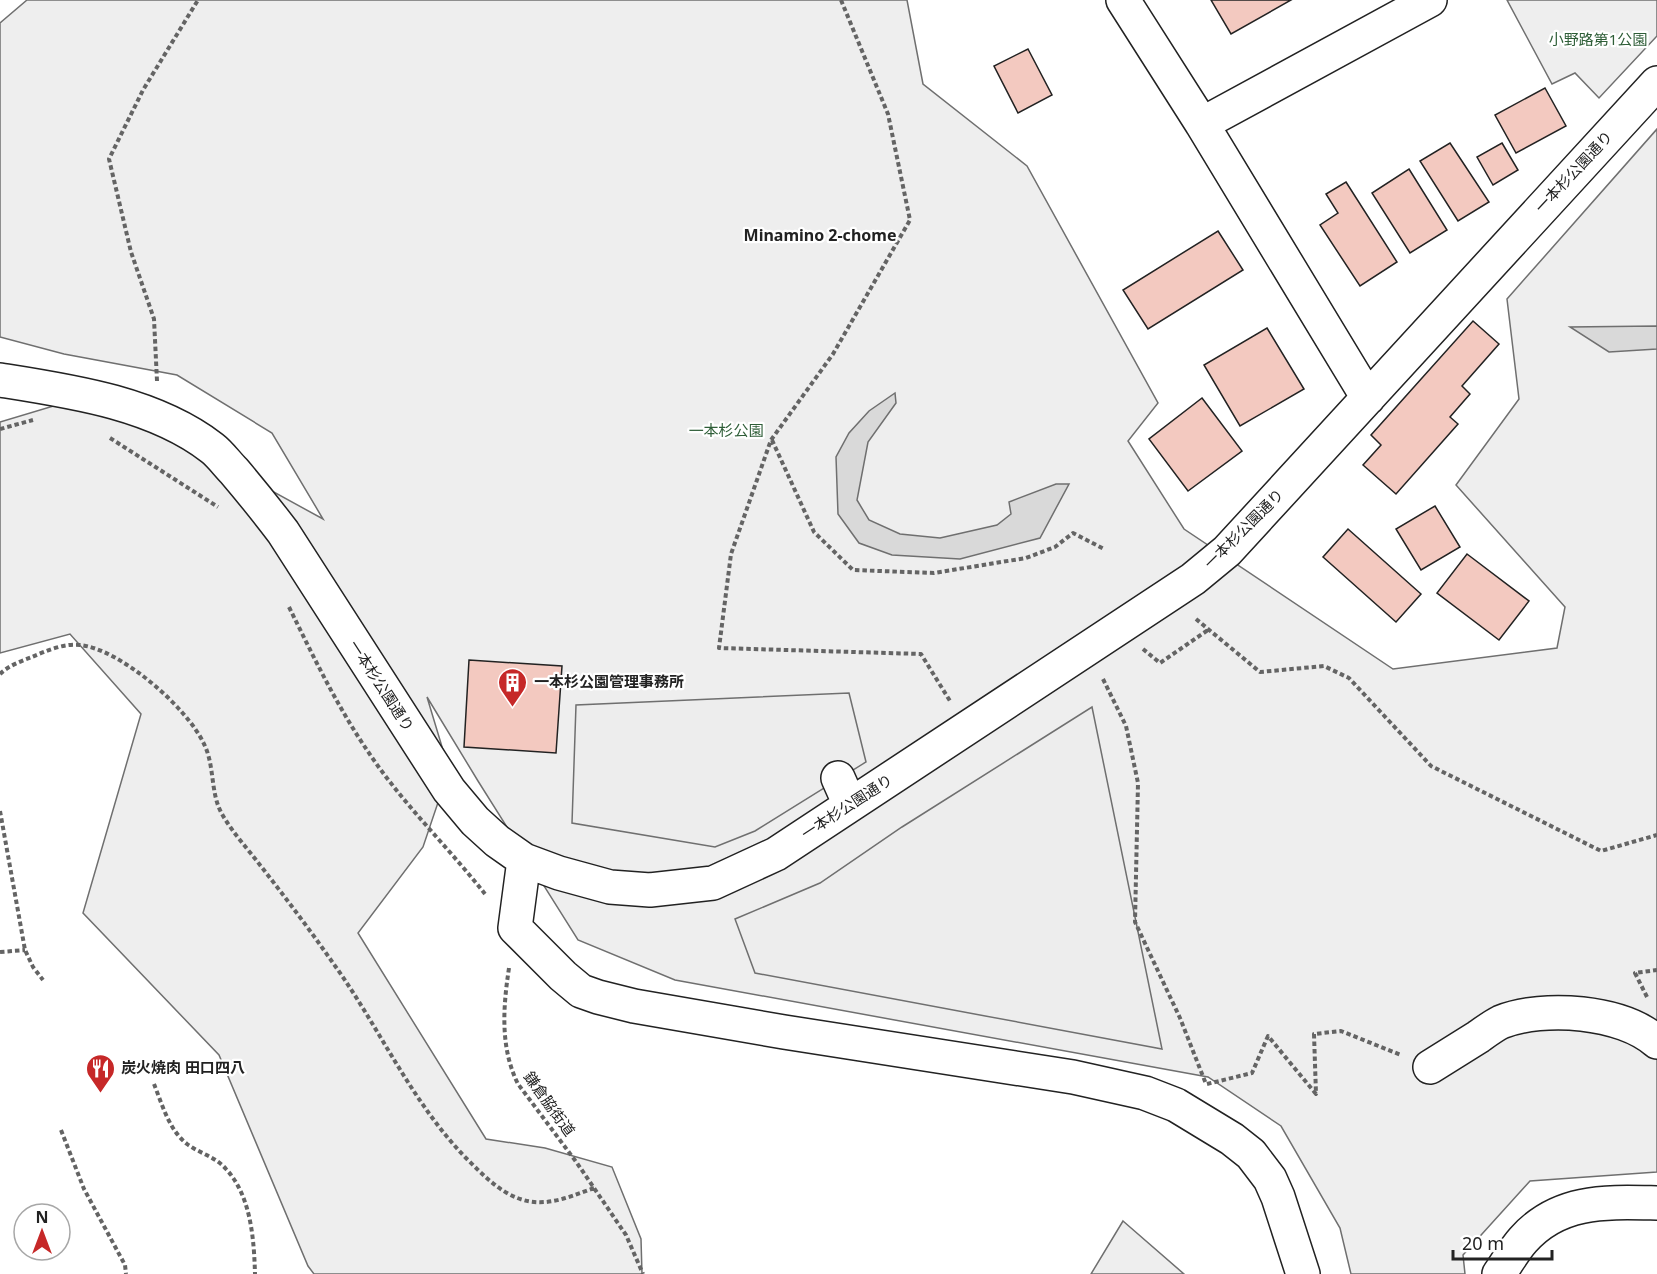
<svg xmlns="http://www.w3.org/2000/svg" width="1657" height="1274" viewBox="0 0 1657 1274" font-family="'Noto Sans','Noto Sans JP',sans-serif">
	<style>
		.green { fill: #eee; stroke: #6f6f6f; stroke-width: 1.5 }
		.parking { fill: #ededed; stroke: #6f6f6f; stroke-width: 1.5 }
		.water { fill: #d9d9d9; stroke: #6f6f6f; stroke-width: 1.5 }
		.building { fill: #f3c9c0; stroke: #222; stroke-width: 1.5 }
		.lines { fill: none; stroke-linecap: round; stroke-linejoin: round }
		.minor-casing { stroke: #222; stroke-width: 36 }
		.major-casing { stroke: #222; stroke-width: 36 }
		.path { stroke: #646464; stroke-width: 4; stroke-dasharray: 4.5 3; stroke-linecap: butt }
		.minor { stroke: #fff; stroke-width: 33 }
		.major { stroke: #fff; stroke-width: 33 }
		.labels { text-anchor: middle; stroke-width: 4.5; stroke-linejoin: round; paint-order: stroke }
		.park-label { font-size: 15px; fill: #2f5e38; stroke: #fff }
		.street-label { font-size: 15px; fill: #222; stroke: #fff }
		.poi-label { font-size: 15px; font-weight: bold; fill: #222; stroke: #fff; text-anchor: start }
		.neighbourhood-label { font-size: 16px; font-weight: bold; fill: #222; stroke: #fff }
	</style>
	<rect width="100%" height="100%" fill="#fff"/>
	<path class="green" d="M27 0H907L923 84 1027 166 1158 403 1128 441 1184 529 1393 669 1557 648 1565 607 1456 485 1519 399 1507 299 1657 129V1172L1530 1181 1463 1255 1465 1274H1351L1340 1228 1281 1126 1208 1077 675 980 578 940 478 781 427 697 449 770 423 847 358 933 486 1139 545 1148 612 1167 641 1239 642 1274H314L308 1266 219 1055 83 913 141 714 70 634 0 653V422L60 404 148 423 323 519 272 433 177 375 64 354 0 337V23Z
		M1507 0H1657V36L1599 98 1575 73 1552 84Z
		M1123 1221 1184 1274H1091Z"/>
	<path class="parking" d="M849 693 866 762 755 831 715 847 572 823 576 705Z
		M1092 707 1162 1049 755 973 735 919 820 883 902 827Z"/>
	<path class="water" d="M1657 326V349L1609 352 1570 327Z
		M895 393 896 403 868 442 857 500 869 520 900 534 940 538 997 525 1011 514 1009 502 1056 484H1069L1040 538 960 559 892 555 859 543 838 514 836 457 849 433 869 411Z"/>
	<path class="building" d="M1211 0H1291L1231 34Z
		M1028 49 1052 95 1018 113 994 66Z
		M1545 88 1566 126 1516 153 1495 115Z
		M1450 143 1489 202 1458 221 1420 161Z
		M1502 143 1518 170 1493 185 1477 157Z
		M1409 169 1447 230 1410 253 1372 193Z
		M1346 182 1397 262 1360 286 1320 225 1338 213 1326 194Z
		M1218 231 1243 270 1148 329 1123 290Z
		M1473 321 1499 344 1462 386 1470 394 1450 417 1458 424 1396 494 1363 465 1381 445 1371 435Z
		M1267 328 1304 389 1240 426 1204 365Z
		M1202 398 1242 451 1188 491 1149 439Z
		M1435 506 1460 547 1421 570 1396 529Z
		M1348 529 1421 594 1396 622 1323 557Z
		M1467 554 1529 601 1499 640 1437 593Z
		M469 660 562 666 556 753 464 747Z"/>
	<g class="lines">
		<defs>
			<path id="minor" d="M1123 0 1202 124 1368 398
				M1202 124 1430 0
				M0 380C70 391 154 403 212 448 220 454 227 464 234 471 251 491 267 511 283 532L449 790 475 821 497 841 524 860 559 873 610 887 650 890 713 883 776 854 1193 579 1227 551 1657 83
				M838 778 850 805
				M524 860 515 928 563 976 581 991 598 997 634 1006 784 1032 1073 1077 1145 1093 1176 1105 1232 1139 1251 1154 1270 1179 1278 1197 1303 1274
				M1430 1067C1446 1057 1462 1047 1478 1037 1485 1032 1493 1026 1501 1022 1544 1005 1622 1011 1657 1042"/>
			<path id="major" d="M1499 1274C1507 1263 1514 1250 1523 1240 1559 1199 1608 1202 1657 1203"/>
		</defs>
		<use href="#minor" class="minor-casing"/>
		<use href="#major" class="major-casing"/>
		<path class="path" d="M841 0 888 114 910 220 833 354 771 440 731 554 719 648 921 654 950 701
			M157 381 154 319 131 252 109 159 143 90 198 0
			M0 429 33 420
			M110 438 218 507
			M772 440 814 532 853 570 934 573 1026 558 1055 547 1073 533 1104 549
			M289 607C314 658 339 710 371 756 405 806 448 847 485 894
			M1196 619 1260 672 1324 666 1349 678 1431 766 1601 851 1657 835
			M1143 649 1160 663 1208 630
			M0 674C8 666 21 661 32 657 46 651 64 643 80 645 120 649 187 707 204 744 215 766 210 793 222 814 232 832 247 848 260 865 285 897 310 930 333 963 380 1028 412 1104 469 1161 481 1173 493 1185 507 1193 538 1211 564 1199 594 1188
			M1103 679 1126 726 1138 783 1135 922 1180 1018 1206 1084
			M0 811 25 950 33 967 43 980
			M0 952 25 950
			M509 968C503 1007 500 1048 518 1084L577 1163 626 1235 643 1274
			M1647 997 1635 973 1657 970
			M154 1084C162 1104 169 1130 187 1144 199 1153 216 1157 226 1169 251 1196 254 1239 255 1274
			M1207 1084 1252 1073 1268 1036 1316 1094 1314 1034 1341 1031 1401 1055
			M61 1130 84 1189 125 1265 126 1274"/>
		<use href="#minor" class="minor"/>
		<use href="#major" class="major"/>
	</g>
	<defs>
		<symbol id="building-pin" viewBox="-11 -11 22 30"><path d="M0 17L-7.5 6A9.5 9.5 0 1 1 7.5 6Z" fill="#c62828" stroke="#fff"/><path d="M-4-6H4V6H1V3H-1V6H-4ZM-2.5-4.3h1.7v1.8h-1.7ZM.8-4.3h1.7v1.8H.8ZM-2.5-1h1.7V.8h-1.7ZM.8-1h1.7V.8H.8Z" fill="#fff"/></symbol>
		<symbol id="restaurant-pin" viewBox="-11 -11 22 30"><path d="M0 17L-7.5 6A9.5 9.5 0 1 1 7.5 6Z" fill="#c62828" stroke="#fff"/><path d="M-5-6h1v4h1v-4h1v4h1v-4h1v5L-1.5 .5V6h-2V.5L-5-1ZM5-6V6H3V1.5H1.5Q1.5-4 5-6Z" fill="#fff"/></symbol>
	</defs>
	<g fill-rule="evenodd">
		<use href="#building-pin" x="496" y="666" width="33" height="45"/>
		<use href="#restaurant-pin" x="84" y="1052" width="33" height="45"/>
	</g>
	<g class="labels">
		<g class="park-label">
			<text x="1598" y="45">小野路第1公園</text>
			<text x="726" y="436">一本杉公園</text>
		</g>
		<g class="street-label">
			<text transform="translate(1574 172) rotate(-47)" y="5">一本杉公園通り</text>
			<text transform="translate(1244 529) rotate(-45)" y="5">一本杉公園通り</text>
			<text transform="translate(381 686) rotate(57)" y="5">一本杉公園通り</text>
			<text transform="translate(847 807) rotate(-33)" y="5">一本杉公園通り</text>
			<text transform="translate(549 1104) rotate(54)" y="5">鎌倉脇街道</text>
		</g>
		<g class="poi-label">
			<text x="534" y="687">一本杉公園管理事務所</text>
			<text x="121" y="1073">炭火焼肉 田口四八</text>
		</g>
		<g class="neighbourhood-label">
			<text x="820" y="241">Minamino 2-chome</text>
		</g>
	</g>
	<g transform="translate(42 1232)"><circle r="28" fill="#ffffff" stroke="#a7a7a7" stroke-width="1.5"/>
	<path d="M0-4.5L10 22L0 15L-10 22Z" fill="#c62828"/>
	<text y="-9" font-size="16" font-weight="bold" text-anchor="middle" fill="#222222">N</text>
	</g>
	<path d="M1453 1250v9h99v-9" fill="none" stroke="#222222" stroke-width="3"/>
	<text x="1462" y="1250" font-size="18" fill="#222222" stroke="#ffffff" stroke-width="4.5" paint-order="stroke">20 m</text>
</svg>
